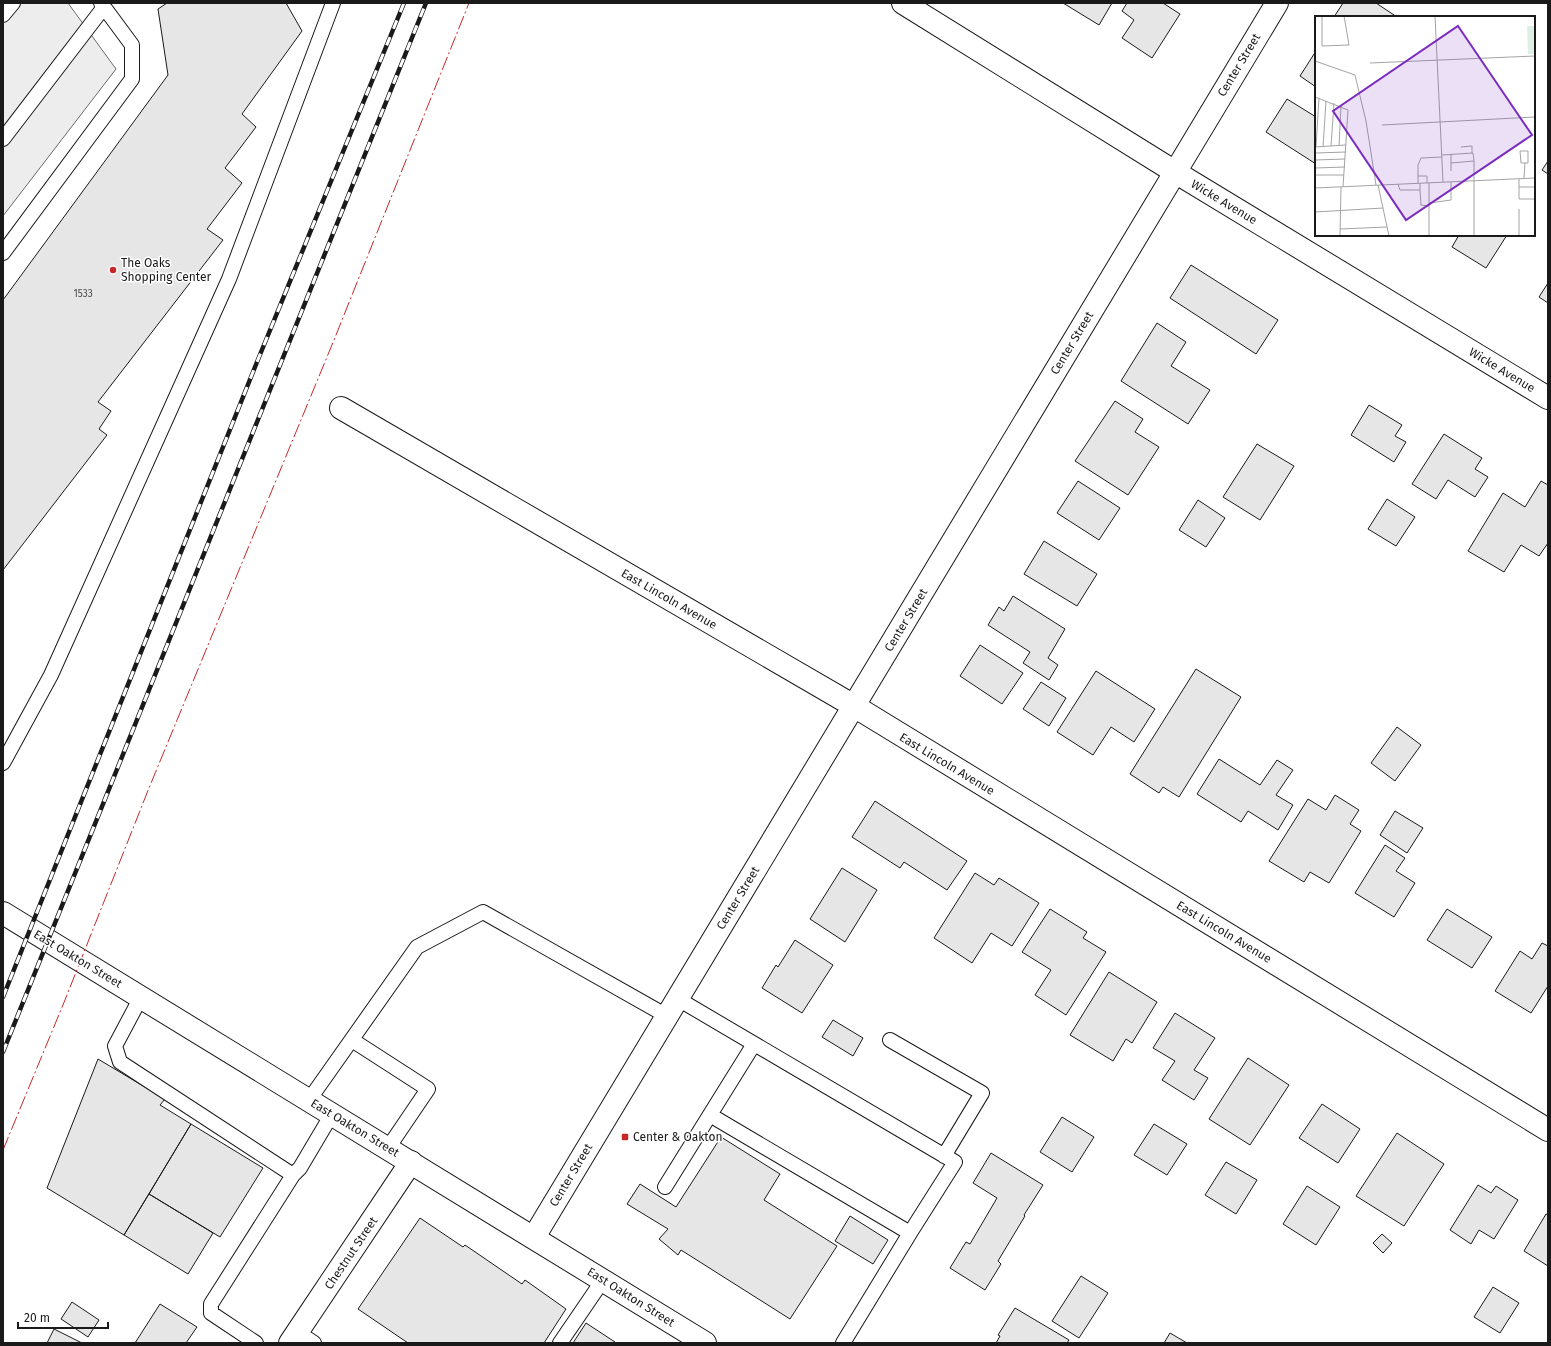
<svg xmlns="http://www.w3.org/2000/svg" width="1551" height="1346" viewBox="0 0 1551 1346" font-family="'Fira Sans',sans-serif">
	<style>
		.parking { fill: #ededed; stroke: #6a6a6a }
		.building { fill: #e6e6e6; stroke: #1a1a1a }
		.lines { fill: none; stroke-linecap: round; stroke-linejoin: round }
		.lane-casing { stroke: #1a1a1a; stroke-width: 16 }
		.street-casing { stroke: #1a1a1a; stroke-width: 24 }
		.secondary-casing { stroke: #1a1a1a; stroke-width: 24 }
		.lane { stroke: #fff; stroke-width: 14 }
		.street { stroke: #fff; stroke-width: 22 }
		.secondary { stroke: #fff; stroke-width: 22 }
		.rail-casing { stroke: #1a1a1a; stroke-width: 4.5 }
		.rail { stroke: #fff; stroke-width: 3; stroke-dasharray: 9; stroke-linecap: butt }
		.power { stroke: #c62828; stroke-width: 1; stroke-dasharray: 14 3 2 3; stroke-linecap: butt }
		.poi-dot { fill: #c62828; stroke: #fff; stroke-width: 1.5 }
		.labels { text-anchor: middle; stroke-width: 3; stroke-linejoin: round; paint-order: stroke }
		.number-label { font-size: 10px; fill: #4d4d4d }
		.street-label { font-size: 12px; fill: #1a1a1a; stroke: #fff }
		.poi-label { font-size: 12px; fill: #1a1a1a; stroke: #fff; text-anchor: start }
		.inset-road { fill: none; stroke: #a3a3a3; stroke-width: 1 }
		.view { fill: #7b2cbf; fill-opacity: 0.15; stroke: #7b2cbf; stroke-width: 2 }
		.inset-edge { fill: none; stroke: #1a1a1a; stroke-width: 2 }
	</style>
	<rect width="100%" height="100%" fill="#fff"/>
	<path class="parking" d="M3 3H68L116 69 3 216Z"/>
	<path class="building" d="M167 3H286L302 31 242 114 256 127 225 168 242 183 207 229 223 240 98 402 111 411 99 429 107 435 3 570V300L168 75 158 9Z
		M1063 3H1112L1099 25Z
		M1127 3H1163L1180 14 1152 58 1122 38 1134 20 1122 11Z
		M1343 3H1376L1397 17H1334Z
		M1316 51V87L1300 76Z
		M1287 99 1316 117V164L1266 132Z
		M1548 161V174L1542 170Z
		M1459 235H1507L1486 268 1452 247Z
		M1191 265 1278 320 1256 354 1170 298Z
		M1548 283V303L1539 297Z
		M1157 323 1186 342 1171 366 1210 390 1188 424 1121 381Z
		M1115 401 1143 419 1135 432 1159 447 1128 495 1075 461Z
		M1369 405 1402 425 1395 436 1406 442 1394 462 1351 435Z
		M1444 434 1482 458 1475 469 1488 477 1475 497 1448 480 1436 499 1412 484Z
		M1257 444 1294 466 1260 520 1223 497Z
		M1078 481 1120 508 1099 540 1057 513Z
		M1541 481 1548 485V543L1539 556 1521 545 1504 572 1468 551 1503 493 1525 507Z
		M1387 499 1415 517 1396 546 1368 529Z
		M1198 500 1225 518 1206 547 1179 530Z
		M1044 541 1097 574 1077 606 1024 574Z
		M1013 596 1065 629 1048 658 1058 665 1049 680 1023 663 1030 652 988 625 999 607 1004 611Z
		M980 645 1023 673 1002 704 960 676Z
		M1196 669 1241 697 1179 797 1163 787 1159 793 1130 774Z
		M1096 671 1155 709 1134 742 1111 727 1093 755 1057 732Z
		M1041 682 1066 698 1049 726 1023 709Z
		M1397 727 1421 745 1395 781 1371 763Z
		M1219 759 1260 785 1277 760 1293 770 1276 795 1293 805 1278 830 1248 811 1241 822 1197 794Z
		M1335 795 1359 810 1350 824 1361 831 1329 883 1310 872 1304 882 1269 861 1308 799 1326 810Z
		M875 801 967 861 947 890 904 862 900 868 852 837Z
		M1395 811 1423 828 1407 853 1380 835Z
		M1385 845 1405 858 1396 871 1415 883 1394 917 1355 893Z
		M842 868 877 890 845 942 810 919Z
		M975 873 994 885 999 878 1039 903 1012 946 991 933 972 963 934 938Z
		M1050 909 1087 932 1083 938 1106 952 1066 1015 1035 995 1051 970 1022 952Z
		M1447 909 1492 937 1472 968 1427 940Z
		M795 940 833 965 802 1013 762 988 776 965 778 967Z
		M1542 943 1548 946V986L1531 1013 1495 991 1520 951 1532 959Z
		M1109 972 1157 1002 1132 1043 1126 1039 1113 1061 1070 1035Z
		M1175 1013 1215 1038 1194 1070 1208 1078 1194 1100 1162 1080 1175 1061 1153 1048Z
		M833 1020 863 1038 853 1056 822 1037Z
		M1248 1058 1289 1085 1250 1145 1209 1119Z
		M98 1059 165 1099 160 1105 191 1124 124 1235 47 1188Z
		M1322 1104 1360 1129 1338 1163 1299 1138Z
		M1062 1117 1094 1137 1072 1172 1040 1152Z
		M191 1124 263 1168 220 1237 149 1194Z
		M1154 1124 1187 1144 1167 1175 1134 1155Z
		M1397 1133 1444 1164 1404 1226 1356 1196Z
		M721 1137 780 1174 764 1200 837 1246 790 1319 681 1250 678 1255 659 1239 668 1229 627 1204 640 1184 676 1207Z
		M991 1153 1043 1185 1024 1215 1025 1216 998 1261 1001 1264 985 1290 950 1268 966 1242 970 1244 997 1198 973 1183Z
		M1226 1162 1257 1180 1236 1214 1205 1195Z
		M1478 1185 1491 1193 1496 1186 1518 1200 1494 1239 1479 1230 1471 1244 1450 1230Z
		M1307 1186 1340 1207 1316 1245 1283 1224Z
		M149 1194 213 1233 188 1274 124 1235Z
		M1546 1214 1548 1215V1266L1524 1251Z
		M850 1216 888 1240 873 1264 835 1241Z
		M420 1218 463 1247 465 1245 522 1284 525 1280 566 1309 544 1343H408L358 1309Z
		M1382 1234 1392 1243 1383 1253 1373 1243Z
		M1081 1276 1108 1293 1079 1338 1052 1321Z
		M1493 1287 1519 1303 1500 1333 1474 1317Z
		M72 1302 99 1320 88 1337 61 1319Z
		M160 1304 197 1327 186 1343H135Z
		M1015 1308 1069 1340 1067 1343H996L1000 1336 998 1335Z
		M586 1323 615 1342 614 1343H573Z
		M54 1329 82 1343H47Z
		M1170 1333 1187 1343H1164Z"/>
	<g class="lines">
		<defs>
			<path id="lane" d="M3 15 13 3
				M3 139 104 7
				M3 253 132 79V45L101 3
				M3 763 51 675 229 279 333 3
				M141 997 115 1046 120 1062 293 1175 300 1168 332 1114
				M678 999 955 1162 910 1233 710 1115
				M352 1040 428 1089 388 1148
				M890 1040 982 1093 944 1156
				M309 1100 417 947 483 912 667 1016
				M665 1187 754 1044
				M297 1332 314 1343
				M256 1343 211 1313V1304L293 1175
				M560 1343 603 1280
				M843 1343 910 1233"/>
			<path id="street" d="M903 3 1175 172 1548 398
				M341 408 854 706 1548 1130
				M534 1237 1277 3
				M290 1343 411 1162"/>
			<path id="secondary" d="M3 913 705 1343"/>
		</defs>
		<use href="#lane" class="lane-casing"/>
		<use href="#street" class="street-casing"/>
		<use href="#secondary" class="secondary-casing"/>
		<use href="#lane" class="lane"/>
		<use href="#street" class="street"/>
		<use href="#secondary" class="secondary"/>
		<defs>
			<path id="rail" d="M3 997 257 362 404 3
				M3 1052 426 3"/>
		</defs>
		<use href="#rail" class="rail-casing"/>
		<use href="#rail" class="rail"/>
		<path class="power" d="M3 1150 65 1000 149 788 334 340 469 3"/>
	</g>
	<g class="poi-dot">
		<circle cx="113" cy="270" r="4"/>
		<rect x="621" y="1133" width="8" height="8" rx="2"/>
	</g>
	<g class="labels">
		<g class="number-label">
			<text x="83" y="297">1533</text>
		</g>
		<g class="street-label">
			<text transform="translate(1239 65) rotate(-59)" y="4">Center Street</text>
			<text transform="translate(1224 202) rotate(31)" y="4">Wicke Avenue</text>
			<text transform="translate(1072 343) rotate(-59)" y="4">Center Street</text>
			<text transform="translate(1502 370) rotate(31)" y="4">Wicke Avenue</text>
			<text transform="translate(669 599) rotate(30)" y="4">East Lincoln Avenue</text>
			<text transform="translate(906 620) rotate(-59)" y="4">Center Street</text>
			<text transform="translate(947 764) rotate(31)" y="4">East Lincoln Avenue</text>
			<text transform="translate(738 898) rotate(-59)" y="4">Center Street</text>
			<text transform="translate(1224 932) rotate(31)" y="4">East Lincoln Avenue</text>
			<text transform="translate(78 959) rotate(31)" y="4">East Oakton Street</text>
			<text transform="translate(355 1128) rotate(31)" y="4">East Oakton Street</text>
			<text transform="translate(571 1175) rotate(-59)" y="4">Center Street</text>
			<text transform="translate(351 1253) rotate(-56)" y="4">Chestnut Street</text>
			<text transform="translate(631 1297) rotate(32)" y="4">East Oakton Street</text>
		</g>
		<g class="poi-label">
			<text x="121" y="267">The Oaks<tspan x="121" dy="14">Shopping Center</tspan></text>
			<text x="633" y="1141">Center &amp; Oakton</text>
		</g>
	</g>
	<g transform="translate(1315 16)">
		<rect width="220" height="220" fill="#fff"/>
		<path d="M212 10H220V38H213Z" fill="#e0efe3"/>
		<path class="inset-road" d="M7 0V30L34 29 29 0M120 0 128 166M0 45 40 59 51 105 61 169M55 47 220 40M0 81 33 94 28 171M67 109 220 101M16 130 19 87M24 130 26 90M0 131 31 129M1 131 4 82M8 131 11 85M146 131 157 130V137M0 137 31 136M136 138V155M127 139 158 137 159 145 136 147M0 144 30 143M159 145V165M0 152 30 151M0 159H29M103 160H112V167M209 162 210 147H206L205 135H213V147H210M204 163V183H220M103 167V149L106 142 127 141M114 167V220M83 168 85 174H105V167M63 169 74 220M204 171H220M0 172 220 162M105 174 106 189 114 190M114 187 136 184V166M0 196 68 192M25 213 72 211M25 220 26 171M159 220V165M204 220V193"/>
		<path class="view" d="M143 10 217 119 91 204 18 95Z"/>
		<rect width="220" height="220" class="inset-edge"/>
	</g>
	<rect width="1551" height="1346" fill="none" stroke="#1a1a1a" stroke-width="8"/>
	<path d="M18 1322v6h90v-6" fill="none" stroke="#1a1a1a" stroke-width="2"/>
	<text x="24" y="1322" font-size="12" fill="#1a1a1a" stroke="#ffffff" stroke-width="3" paint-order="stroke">20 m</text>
</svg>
